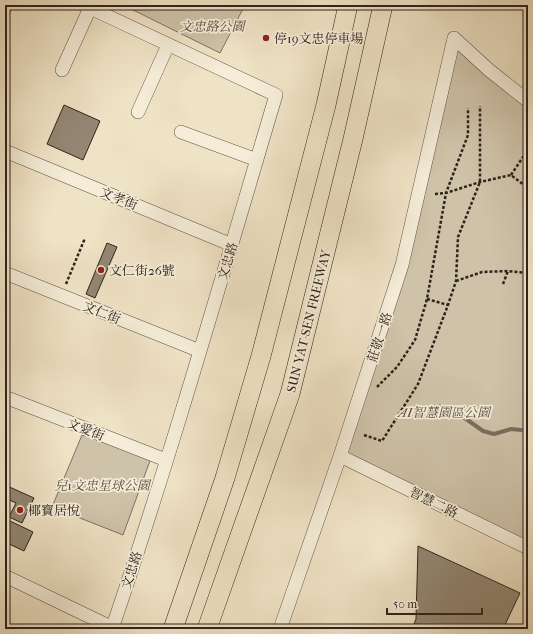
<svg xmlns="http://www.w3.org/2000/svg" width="533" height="634" viewBox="0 0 533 634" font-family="'IM FELL French Canon','Noto Serif TC',serif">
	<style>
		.green { fill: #cec2a8; stroke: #7e7262 }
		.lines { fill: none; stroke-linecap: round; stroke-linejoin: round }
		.stream { stroke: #7b6f5f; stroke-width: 4 }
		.building { fill: #938774; stroke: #2f231c }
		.minor-casing { stroke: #5f5346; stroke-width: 14 }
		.highway-casing { stroke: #2f231c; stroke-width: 20 }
		.path { stroke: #2f231c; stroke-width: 2.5; stroke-dasharray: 3 2; stroke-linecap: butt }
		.minor { stroke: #f5edd9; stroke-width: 13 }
		.highway { stroke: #efe3c5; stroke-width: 19 }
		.poi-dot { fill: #8f2418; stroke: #f5edd9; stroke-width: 1.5 }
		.labels { text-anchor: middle; stroke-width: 3.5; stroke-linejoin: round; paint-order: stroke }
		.park-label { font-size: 13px; font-style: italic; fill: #574b3f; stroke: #f5edd9 }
		.poi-label { font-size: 13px; fill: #2f231c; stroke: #f5edd9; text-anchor: start }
		.street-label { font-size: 13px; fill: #2f231c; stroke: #f5edd9 }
	</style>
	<rect width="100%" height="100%" fill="#efe3c5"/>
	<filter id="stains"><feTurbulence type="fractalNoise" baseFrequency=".005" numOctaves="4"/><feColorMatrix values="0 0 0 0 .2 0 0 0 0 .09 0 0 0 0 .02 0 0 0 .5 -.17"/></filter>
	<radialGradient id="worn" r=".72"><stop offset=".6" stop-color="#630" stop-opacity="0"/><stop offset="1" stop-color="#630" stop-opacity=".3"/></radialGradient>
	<path class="green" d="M123 5H245L220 53Z
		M454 38 528 103V546L340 456 402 265Z
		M82 435 151 458 123 535 52 507Z"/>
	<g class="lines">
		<path class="stream" d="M436 406 452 409 483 431 494 434 511 429 521 430"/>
	</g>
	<path class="building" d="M64 105 100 121 83 160 47 144Z
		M107 243 117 247 95 298 86 294Z
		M5 485 34 498 22 523 9 517 16 503 5 498Z
		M8 520 33 532 24 551 5 542V527Z
		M418 546 520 593 503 629H497L485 624 483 629H412L416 619Z"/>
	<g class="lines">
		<defs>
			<path id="minor" d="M84 5 276 95C223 273 172 452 112 629
				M5 8 6 5
				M62 70 90 8
				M138 112 168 45
				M181 132 257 160
				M5 151 232 245
				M5 273 200 351
				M5 397 166 460
				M340 456 528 548
				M5 576 113 628
				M280 629 340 456 402 265 454 38 489 70 528 101"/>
			<path id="highway" d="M173 629 225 478 261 356 326 105 348 5
				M207 629 290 394 353 139 383 5"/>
		</defs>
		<use href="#minor" class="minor-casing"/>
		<use href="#highway" class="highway-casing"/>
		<path class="path" d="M511 175 523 157H528
			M435 194 446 193 480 182 511 175 528 188
			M456 281 482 272 508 271 528 273
			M66 284 85 238
			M503 284 508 271
			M427 299 448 305
			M377 387 397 367 415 340 427 299 446 193 468 135V108
			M364 435 382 441 418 384 448 305 456 281 458 237 480 182V106"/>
		<use href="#minor" class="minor"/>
		<use href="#highway" class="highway"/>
	</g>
	<g class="poi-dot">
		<circle cx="266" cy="38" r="4"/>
		<circle cx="101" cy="270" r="4"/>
		<circle cx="20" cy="510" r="4"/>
	</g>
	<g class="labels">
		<g class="park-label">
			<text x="212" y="31">文忠路公園</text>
			<text x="444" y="417">AI智慧園區公園</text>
			<text x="102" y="490">兒1文忠星球公園</text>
		</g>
		<g class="poi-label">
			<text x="274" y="43">停19文忠停車場</text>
			<text x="109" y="275">文仁街26號</text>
			<text x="28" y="515">椰寶居悅</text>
		</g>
		<g class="street-label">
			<text transform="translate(119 198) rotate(22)" y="5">文孝街</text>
			<text transform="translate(227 261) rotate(-73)" y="5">文忠路</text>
			<text transform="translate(102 312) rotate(22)" y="5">文仁街</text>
			<text transform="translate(308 321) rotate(-76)" y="5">SUN YAT-SEN FREEWAY</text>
			<text transform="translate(379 337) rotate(-72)" y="5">莊敬一路</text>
			<text transform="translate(86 429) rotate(21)" y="5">文愛街</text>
			<text transform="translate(434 502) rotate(26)" y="5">智慧二路</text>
			<text transform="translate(131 570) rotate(-72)" y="5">文忠路</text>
		</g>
	</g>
	<rect width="533" height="634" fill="none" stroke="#efe3c5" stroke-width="20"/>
	<rect x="6" y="6" width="521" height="622" fill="none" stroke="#2f231c" stroke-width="2"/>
	<rect x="10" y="10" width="513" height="614" fill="none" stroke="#2f231c"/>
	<path d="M387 608v6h95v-6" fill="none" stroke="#2f231c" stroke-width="2"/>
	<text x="393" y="608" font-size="12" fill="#2f231c" stroke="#f5edd9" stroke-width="3" paint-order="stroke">50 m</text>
	<rect width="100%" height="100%" filter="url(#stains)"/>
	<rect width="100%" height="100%" fill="url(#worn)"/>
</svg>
